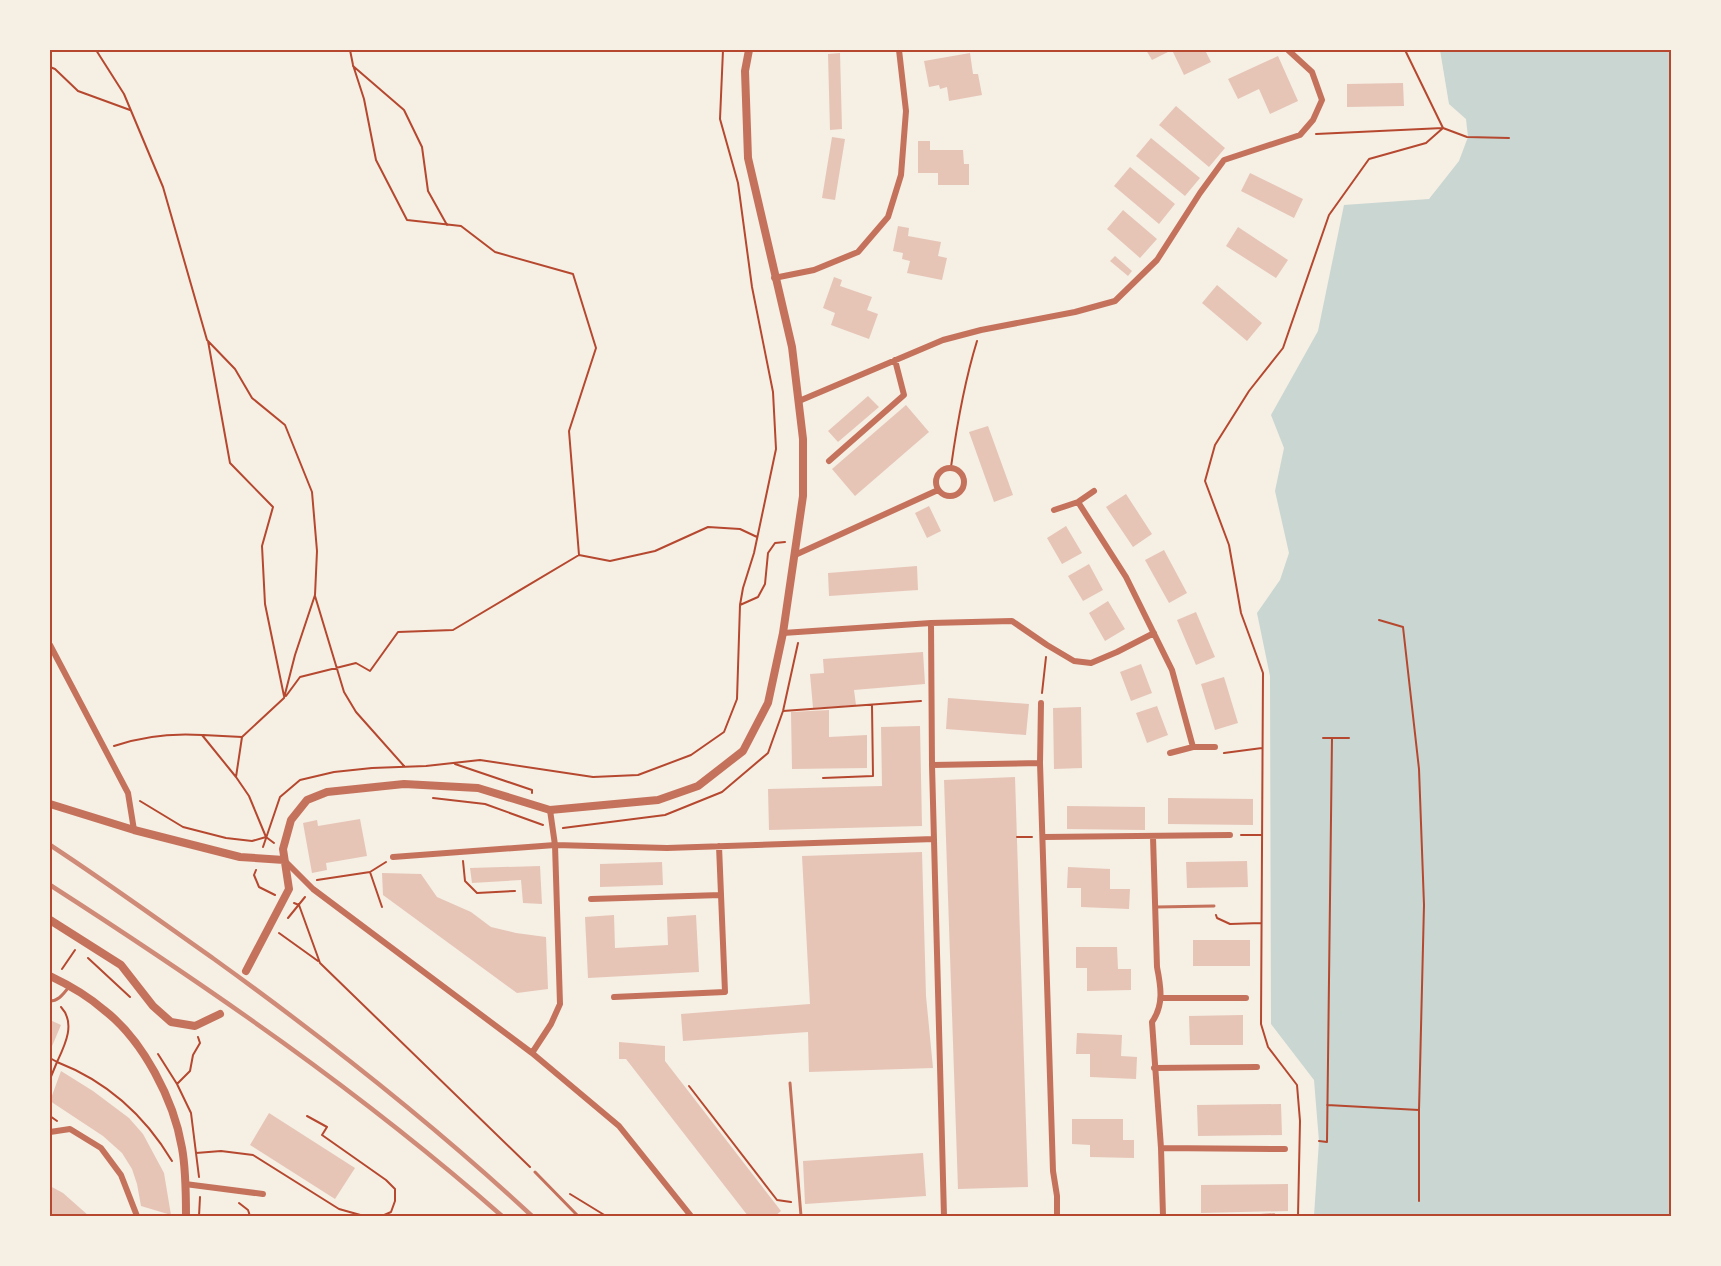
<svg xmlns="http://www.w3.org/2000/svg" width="1721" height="1266" viewBox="0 0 1721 1266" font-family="'Roboto Serif',serif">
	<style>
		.water { fill: #c9d6d2 }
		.building { fill: #e6c5b7 }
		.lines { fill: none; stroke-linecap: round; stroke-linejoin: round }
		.path { stroke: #b5482f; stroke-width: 2 }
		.service { stroke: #c5725c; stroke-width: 3 }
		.minor { stroke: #c5725c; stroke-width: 6 }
		.tertiary { stroke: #c5725c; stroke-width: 8 }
		.rail { stroke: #cf8b77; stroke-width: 4.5 }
		.neatline { fill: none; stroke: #b5482f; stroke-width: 2 }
	</style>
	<rect width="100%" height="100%" fill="#f6efe4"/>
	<path class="water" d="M1440 50H1671V1216H1314L1319 1141 1314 1080 1271 1024 1270 676 1257 613 1280 580 1289 553 1275 491 1284 448 1271 415 1318 331 1344 205 1429 199 1459 161 1468 137 1466 119 1449 104Z"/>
	<path class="building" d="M1146 50H1205L1211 62 1184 75 1172 50 1152 60Z
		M840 53 842 129 830 130 828 54Z
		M970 53 973 74H978L982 95 949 101 947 87 940 89 939 85 929 87 924 61Z
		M1278 56 1298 101 1270 114 1259 89 1238 99 1228 79Z
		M1403 83 1404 106 1347 107V84Z
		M1176 106 1225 148 1209 167 1159 125Z
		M832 137 845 139 835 200 822 198Z
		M1151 138 1200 178 1185 196 1136 156Z
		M918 141H930V150H963L964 164H969V185H938V173H918Z
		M1130 167 1175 204 1159 224 1114 186Z
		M1250 173 1303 199 1294 218 1241 191Z
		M1123 210 1157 239 1140 258 1107 229Z
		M898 226 909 228 908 236 941 242 938 256 947 258 942 280 907 273 910 261 902 259 903 253 893 251Z
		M1238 227 1288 260 1276 278 1226 246Z
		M1115 256 1132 271 1128 276 1110 261Z
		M834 277 842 280 840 286 872 297 867 310 878 314 869 339 831 325 835 313 823 308Z
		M1217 285 1262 323 1247 341 1202 303Z
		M868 396 879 407 838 442 828 431Z
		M906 405 929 432 855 496 832 469Z
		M988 426 1013 495 994 502 969 432Z
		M1126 494 1152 534 1133 547 1106 507Z
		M929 506 941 531 927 538 915 513Z
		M1066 526 1082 553 1062 564 1047 538Z
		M1164 550 1187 593 1169 603 1145 560Z
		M1089 564 1103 590 1083 601 1068 576Z
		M917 566 918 590 829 596 828 573Z
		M1108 601 1125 629 1105 641 1089 613Z
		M1196 612 1215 657 1196 665 1177 620Z
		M923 652 925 684 854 690 856 705 813 708 810 674 824 673 823 659Z
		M1141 664 1152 693 1131 701 1120 672Z
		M1224 677 1238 723 1215 730 1201 684Z
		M948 698 1029 704 1026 735 946 729Z
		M1157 706 1168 735 1147 743 1136 713Z
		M1081 707 1082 768 1054 769 1053 708Z
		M829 710V737L867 735V768L792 769 791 712Z
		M920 726 922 826 769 830 768 789 882 786 881 727Z
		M1015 777 1028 1187 958 1189 944 780Z
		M1168 798 1253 799V825L1168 824Z
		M1067 806 1145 807V830L1067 829Z
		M360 819 367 856 326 863 327 870 312 873 303 823 317 820 318 826Z
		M922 852 926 996 933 1068 809 1072 808 1032 683 1041 681 1014 810 1004 802 856Z
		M1247 861 1248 887 1187 888 1186 862Z
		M662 862 663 885 600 887V864Z
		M540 866 542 904 523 903 521 880 472 883 470 868Z
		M1068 867 1110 869V889H1130L1129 909 1081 907V888H1067Z
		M382 873 421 874 437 897 471 912 491 927 516 933 546 937 548 989 517 993 383 895Z
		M614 915 615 948 668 945 667 917 696 915 699 972 588 978 585 917Z
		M1193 940H1250V966H1193Z
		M1076 947H1117L1118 969H1131V990L1087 991V968H1076Z
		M1243 1015V1045H1190L1189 1016Z
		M50 1020 61 1025 50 1051Z
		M1077 1033 1122 1035 1121 1056 1137 1057 1136 1079 1090 1077V1054H1076Z
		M619 1042 665 1046V1061L781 1211 775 1216H748L626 1059H619Z
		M61 1071 93 1091 129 1118 143 1134 164 1173 171 1215 141 1206 137 1184 132 1169 122 1153 103 1136 50 1101Z
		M1281 1104 1282 1135 1198 1136 1197 1105Z
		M269 1113 355 1168 335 1199 250 1145Z
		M1072 1119H1123V1140H1134V1158L1090 1157V1145L1072 1144Z
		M923 1153 926 1196 805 1204 803 1161Z
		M1288 1184V1211L1201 1213V1185Z
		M50 1186 63 1193 89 1216H50Z"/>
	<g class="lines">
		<path class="path" d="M96 50 124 94 163 187 207 340 235 369 252 398 285 425 312 492 317 551 315 595 295 655 284 698 242 737 236 777 249 796 266 837 274 843
			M350 50 353 65 364 99 376 160 407 220 461 226 495 252 573 274 596 348 569 431 579 555
			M353 66 404 110 422 147 428 191 447 225
			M50 67 55 69 78 91 130 110
			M1316 134 1443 128 1467 137 1509 138
			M208 341 230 463 273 507 262 546 265 604 284 696
			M951 467C957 424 964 383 977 341
			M315 596 344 692 356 712 404 766
			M740 605 758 597 765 584 768 553 775 543 785 542
			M1379 620 1403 627 1419 769 1424 905 1419 1110V1201
			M1042 693 1046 657
			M286 696 300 677 356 663 370 671 398 632 453 630 579 555 610 561 655 551 708 527 740 529 757 537
			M783 711 921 701
			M203 735 242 737
			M1323 738H1332
			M114 746C143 736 171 733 202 735L236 777
			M1224 753 1262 748
			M455 764 532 790V793
			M823 778 873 776 872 706
			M433 798 485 804 543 825
			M140 801 183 827 226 838 252 841 266 837
			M563 828 665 815 722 792 768 753 783 711 798 643
			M1241 835H1262
			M1017 837H1032
			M263 847 280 797 300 780 334 772 372 768 426 766 480 760 593 777 638 775 691 755 724 732 737 699 740 605 743 588 754 553 776 449 773 392 752 287 738 183 720 119 723 50
			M463 861 465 881 477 893 515 891
			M256 870 254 875 259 887 275 895
			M370 872 382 907
			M317 880 370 872 386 862
			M294 903 299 905 320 963 530 1167
			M1216 915 1217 918 1230 924 1261 923
			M288 918 305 897
			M279 933 318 961
			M88 958 130 997
			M62 969 75 950
			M158 1054 177 1084 191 1113 199 1177
			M50 1058 57 1062C65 1045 76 1023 61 1007
			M50 1079 57 1062C106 1081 145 1116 172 1161
			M177 1084 190 1071 193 1055 200 1043 198 1037
			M689 1086 777 1200 791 1202
			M1327 1105 1419 1110
			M50 1116 57 1121
			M307 1116 327 1127 322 1135 386 1180 395 1189V1201L391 1212 382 1216
			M1319 1141 1327 1142 1332 738H1349
			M196 1153 221 1151 253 1155 339 1209 364 1216
			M570 1194 606 1216
			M239 1203 248 1210 250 1216
			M199 1216 200 1197
			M1298 1216 1300 1121 1297 1085 1268 1047 1261 1024 1263 673 1241 613 1229 545 1205 481 1215 445 1249 391 1283 348 1329 215 1369 159 1426 143 1443 128 1405 50"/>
		<path class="service" d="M1156 907 1214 906
			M50 1001C59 1001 63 994 69 987
			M790 1083 801 1216
			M535 1172 578 1216
			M1248 1216 1274 1215"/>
		<path class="minor" d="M774 278 814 270 858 252 888 217 901 175 906 111 899 50
			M799 401 943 340 981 330 1075 312 1115 301 1157 260 1200 193 1224 160 1300 135 1313 120 1322 100 1312 72 1288 50
			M829 461 904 395 895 360
			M936 482a14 14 0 1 1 28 0a14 14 0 1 1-28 0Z
			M1078 502 1126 577 1172 670 1193 747
			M1054 510 1078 502 1094 491
			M795 555 938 490
			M931 623 932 765 944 1216
			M783 633 931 623 1012 621 1047 645 1074 661 1091 663 1117 652 1154 633
			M50 645 128 793 134 830
			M1041 703 1040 763 1053 1171 1057 1196V1216
			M1170 753 1193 747H1215
			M932 765 1040 763
			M550 810 555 845 667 848 934 839
			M1044 837 1230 835
			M1153 837 1157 967C1161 987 1164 1005 1152 1022L1161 1148 1163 1216
			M393 857 555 845 560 1004 551 1024 532 1053
			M285 861 313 889 532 1053 619 1126 691 1216
			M591 899 721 895
			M614 997 725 992 719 846
			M1161 998H1246
			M1154 1068 1257 1067
			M50 1132 70 1129 101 1148 121 1175 137 1216
			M1161 1148 1285 1149
			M185 1184 263 1194"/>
		<path class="tertiary" d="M50 804 134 830 240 857 284 860
			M50 920 121 965 153 1006 171 1022 195 1026 220 1014
			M246 971 289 889 283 849 291 820 307 800 327 792 404 784 478 788 550 810 658 800 698 786 743 751 768 703 783 633 803 496V439L792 347 748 158 745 71 749 50
			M50 976C69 985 88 996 104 1010 143 1040 174 1100 182 1148 186 1170 186 1194 186 1216"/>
		<path class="rail" d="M50 845C105 881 160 921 214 959 325 1039 432 1123 532 1216
			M50 885C207 986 361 1092 502 1216"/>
	</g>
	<rect width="1721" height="1266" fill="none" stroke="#f6efe4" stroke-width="102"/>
	<rect x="51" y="51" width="1619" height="1164" class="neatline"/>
</svg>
